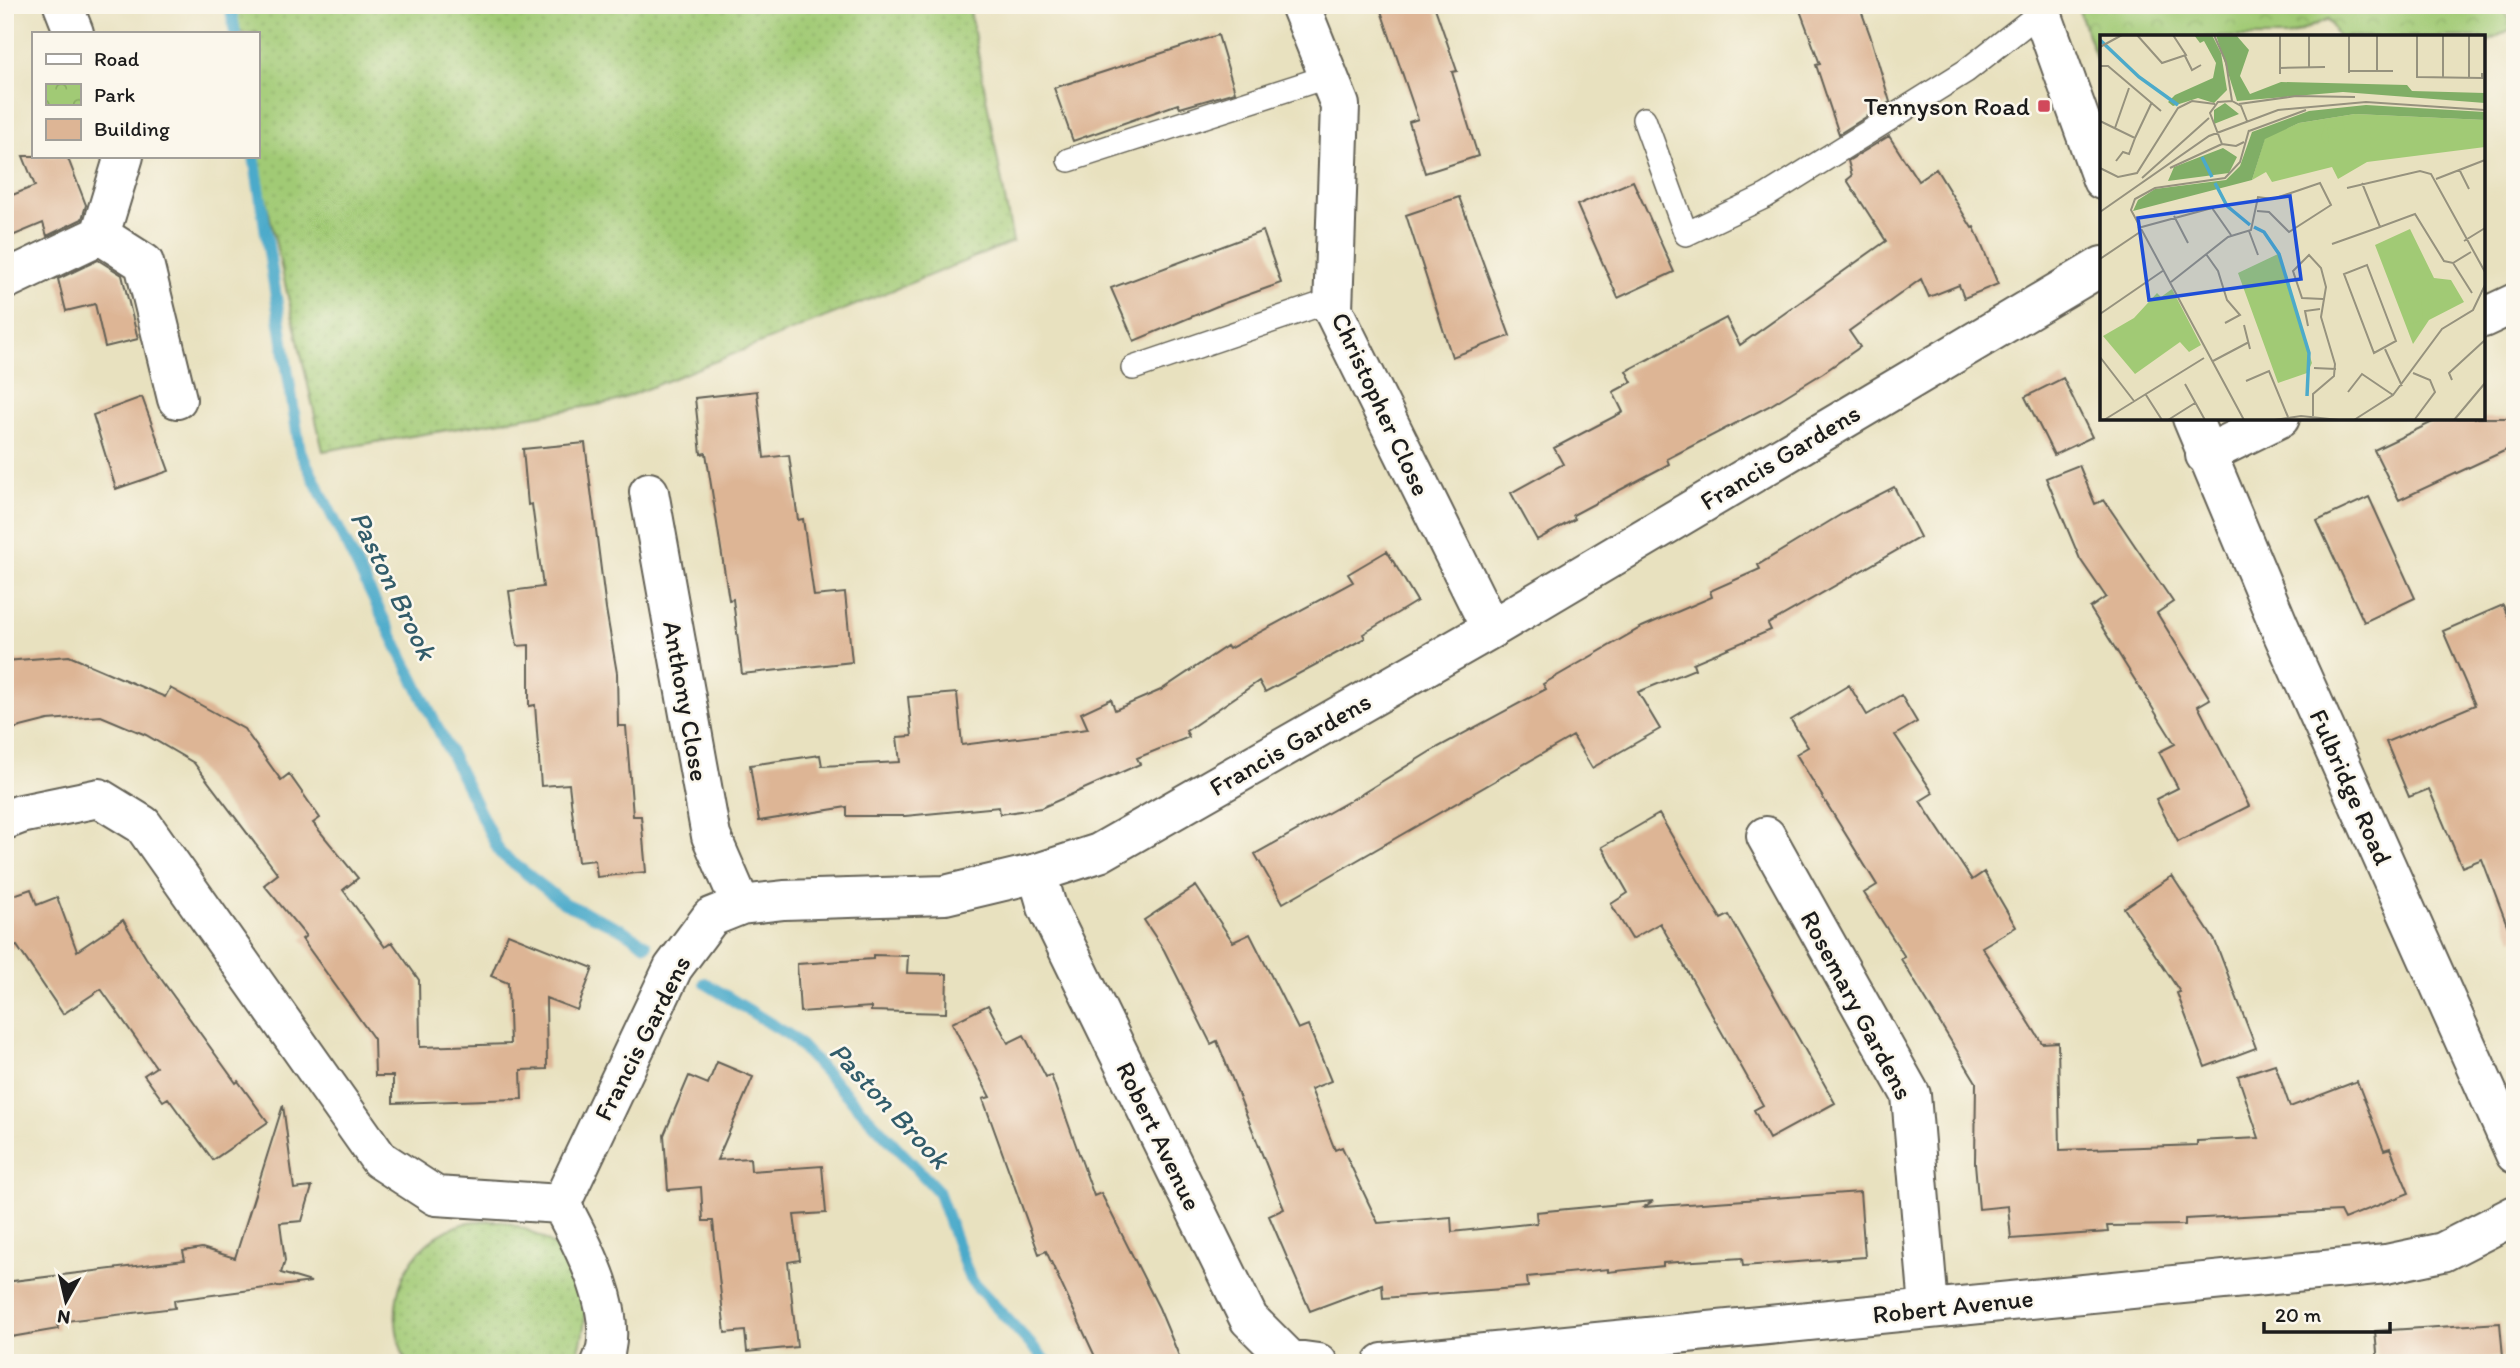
<svg xmlns="http://www.w3.org/2000/svg" width="2520" height="1368" viewBox="0 0 2520 1368" font-family="Itim,sans-serif">
	<style>
		.grass { fill: url(#grass-dots); stroke: #5e7348; stroke-width: 2 }
		.park { fill: url(#park-crowns); stroke: #5e7348; stroke-width: 2 }
		.lines { fill: none; stroke-linecap: round; stroke-linejoin: round }
		.stream { stroke: #4caaca; stroke-width: 12 }
		.building { fill: #ddb595 }
		.lane-casing { stroke: #636155; stroke-width: 26 }
		.street-casing { stroke: #636155; stroke-width: 42 }
		.secondary-casing { stroke: #636155; stroke-width: 42 }
		.lane { stroke: #fff; stroke-width: 23 }
		.street { stroke: #fff; stroke-width: 38 }
		.secondary { stroke: #fff; stroke-width: 38 }
		.poi-dot { fill: #d1495b; stroke: #fbf7ec; stroke-width: 2.5 }
		.labels { text-anchor: middle; stroke-width: 5; stroke-linejoin: round; paint-order: stroke }
		.poi-label { font-size: 26px; fill: #1c1c1c; stroke: #fbf7ec; text-anchor: end }
		.street-label { font-size: 26px; fill: #1c1c1c; stroke: #fbf7ec }
		.water-label { font-size: 28px; font-style: italic; fill: #325c6a; stroke: #fbf7ec }
		.inset-river { fill: none; stroke: #4caaca; stroke-width: 3.5 }
		.inset-road { fill: none; stroke: #96927e; stroke-width: 2 }
		.view { fill: #1d4ed8; fill-opacity: 0.15; stroke: #1d4ed8; stroke-width: 3.5 }
		.inset-edge { fill: none; stroke: #1c1c1c; stroke-width: 3.5 }
	</style>
	<defs>
		<pattern id="grass-dots" width="8" height="8" patternUnits="userSpaceOnUse" patternTransform="scale(1.75)"><rect width="8" height="8" fill="#a1ca75"/><path d="M2 2h.1M6 6h.1" fill="none" stroke="#8aad65" stroke-width="1.8" stroke-linecap="round"/></pattern>
		<pattern id="park-crowns" width="20" height="18" patternUnits="userSpaceOnUse" patternTransform="scale(1.75)"><rect width="20" height="18" fill="#a1ca75"/><path d="M2 6a3 3 0 1 1 6 0M12 15a3 3 0 1 1 6 0" fill="none" stroke="#8aad65"/></pattern>
	</defs>
	<rect width="100%" height="100%" fill="#fbf7ec"/>
	<filter id="ink" filterUnits="userSpaceOnUse"><feTurbulence type="fractalNoise" baseFrequency=".0143" numOctaves="2"/><feDisplacementMap in="SourceGraphic" scale="14" xChannelSelector="R" yChannelSelector="G"/><feConvolveMatrix kernelMatrix="1 2 1 2 8 2 1 2 1" color-interpolation-filters="sRGB"/></filter>
	<filter id="wash" filterUnits="userSpaceOnUse"><feTurbulence type="fractalNoise" baseFrequency=".00686" numOctaves="4" result="noise"/><feDisplacementMap in="SourceGraphic" scale="28" xChannelSelector="R" yChannelSelector="G"/><feGaussianBlur stdDeviation="1.57" result="paint"/><feColorMatrix in="noise" values="0 0 0 0 0 0 0 0 0 0 0 0 0 0 0 0 0 1.4 0 .05"/><feComposite in="paint" operator="in"/></filter>
	<g filter="url(#wash)">
		<rect width="100%" height="100%" fill="#e8e1bf"/>
		<path class="grass" d="M227 5H969L1013 242 614 402 323 451 256 156 257 33H231Z
			M502 1221C576 1242 601 1290 575 1363H407C379 1305 404 1239 469 1222 479 1220 491 1221 502 1221Z"/>
		<path class="park" d="M2077 5H2501L2513 28 2483 44V37H2338L2328 19 2287 37H2102V74Z"/>
		<g class="lines">
			<path class="stream" d="M230 5 235 33
				M254 156 300 451 500 853 564 903 621 929 646 945
				M705 983 792 1037 938 1191 970 1279 1048 1363"/>
		</g>
		<g id="blocks">
			<path class="building" d="M1379 5H1434L1457 71 1452 72 1478 156 1425 173 1409 122 1418 119Z
				M1798 5H1859L1870 35 1890 102 1839 134 1816 65 1820 64Z
				M1218 35 1235 92 1180 108 1178 104 1073 141 1054 88Z
				M1889 136 1918 181 1936 169 1972 228 1974 227 1998 284 1964 298 1959 285 1929 297 1921 279 1849 331 1860 347 1823 373 1771 405 1667 459 1669 464 1573 515 1575 519 1537 540 1511 493 1563 464 1554 448 1623 412 1613 392 1632 382 1626 371 1726 318 1740 345 1886 241 1847 180 1852 176 1848 161Z
				M23 156H67L86 205 82 219 47 236 43 223 5 239V198L35 186Z
				M1633 181 1674 272 1618 298 1577 205Z
				M1459 197 1510 336 1452 357 1406 215Z
				M1263 231 1281 283 1222 304 1134 341 1111 288Z
				M98 260 122 275 138 339 105 347 95 304 66 311 58 279Z
				M2063 378 2092 437 2054 455 2025 397Z
				M757 391 764 458 789 455 798 520 803 519 814 596 845 593 852 662 742 674 733 599 729 600 706 453 701 454 695 398Z
				M142 397 169 471 116 489 93 415Z
				M2441 418H2515V446L2399 500 2374 450Z
				M585 443 606 609 617 673 618 726H626L633 816H641L646 872 597 877 595 860 578 862 569 784 541 786 535 705 529 706V645L517 646 509 591 543 587 532 504 528 505 523 449Z
				M2079 465 2095 504 2104 500 2173 602 2157 613 2210 699 2198 706 2249 806 2178 842 2156 799 2178 788 2159 752 2175 744 2090 608 2106 597 2080 559 2046 478Z
				M1894 487 1920 537 1768 624 1771 630 1693 663 1695 669 1638 692 1660 729 1592 768 1573 736 1283 903 1255 854 1360 795 1431 751 1546 689 1543 684 1642 627 1712 597 1710 591 1760 569 1758 565 1845 512Z
				M2369 497 2415 598 2364 622 2317 521Z
				M1387 551 1417 601 1363 634 1365 638 1265 692 1259 681 1186 731 1189 737 1137 758 1140 764 1041 808 1000 814 999 807 905 816H847V807L759 821 750 765 820 755 822 766 900 762 897 737 912 736 908 697 957 693 962 745 1088 729 1081 713 1111 699 1115 710 1161 690 1227 646 1229 649 1353 582 1348 574Z
				M2503 605 2515 633V938H2512L2482 859 2462 867 2429 789 2409 797 2386 742 2475 705 2443 631Z
				M69 656 165 697 170 688 244 729 281 780 289 774 320 818 313 823 358 878 343 890 385 947 392 942 419 980 420 1047 510 1044 508 983 491 976 508 934 593 968 577 1010 546 998 547 1069 521 1070 522 1099 393 1103V1076H375L374 1039 302 939 306 936 264 885 278 874 194 763 146 735 101 716 48 720 5 731V661Z
				M1849 685 1867 715 1901 695 1917 722 1895 735 1933 793 1920 801 1972 880 1984 872 2016 927 1982 947 2042 1043 2058 1042 2060 1150 2197 1145V1141L2259 1138 2238 1076 2275 1064 2290 1107 2357 1081 2384 1150 2390 1148 2409 1193 2344 1219 2340 1211 2185 1219V1225L2107 1226 2108 1232 2011 1239 2008 1206 1979 1209 1975 1163 1976 1082 1901 959 1905 957 1864 893 1877 885 1796 754 1808 747 1791 720Z
				M1659 814 1721 919 1729 915 1835 1103 1769 1139 1754 1110 1763 1105 1660 923 1632 939 1611 904 1628 893 1602 847Z
				M2172 876 2215 941 2256 1048 2205 1067 2177 993 2180 992 2124 908Z
				M1196 886 1233 942 1250 934 1298 1029 1308 1025 1331 1081 1311 1089 1335 1150 1342 1147 1378 1223 1451 1217 1452 1232 1537 1223 1536 1212 1653 1201 1644 1207 1860 1192 1865 1257 1743 1266 1742 1258 1663 1263V1266L1608 1272V1269L1527 1277 1528 1287 1383 1298 1382 1284 1310 1311 1269 1216 1284 1209 1217 1041 1211 1044 1164 950 1144 920Z
				M31 889 37 905 57 897 77 951 123 920 146 958 236 1083 238 1081 268 1122 213 1160 168 1098 163 1101 144 1075 156 1067 101 989 63 1014 17 946 5 950V898Z
				M873 955 908 956 907 973 947 974 946 1013 871 1011V1007L800 1012 797 964 873 959Z
				M988 1005 1008 1043 1024 1035 1046 1077 1051 1075 1094 1196 1101 1193 1159 1308 1182 1363H1098L1046 1251 1039 1254 983 1099 990 1097 952 1023Z
				M717 1062 753 1077 717 1160 750 1158 751 1171 822 1166 826 1213 794 1215 800 1260 788 1262 797 1347 747 1352 745 1331 725 1333 713 1221H703L701 1187 668 1190 664 1135 689 1076 708 1084Z
				M283 1105 294 1189 312 1187 302 1221 280 1223 285 1261 281 1273 311 1282 174 1300 175 1308 57 1322 58 1329 5 1338V1282L185 1260 183 1251 202 1248 235 1258Z
				M2500 1323 2503 1357 2484 1358 2485 1363H2378L2375 1331Z"/>
		</g>
	</g>
	<g filter="url(#ink)">
		<use href="#blocks" fill-opacity="0" stroke="#636155" stroke-width="2"/>
		<g class="lines">
			<defs>
				<path id="lane" d="M1644 119 1686 234 1766 196 1966 71 2041 12
					M1069 160 1329 76
					M1133 368 1333 300"/>
				<path id="street" d="M63 5 74 33
					M1300 5 1340 105 1333 310 1491 629
					M100 235 144 263 177 399
					M5 280 100 235 124 156
					M2483 318 2515 303
					M2205 455 2280 418
					M649 492 711 836 741 905
					M5 820 21 814 99 798 143 825 379 1159 436 1196 561 1204
					M1766 836 1911 1095 1929 1308
					M1037 873 1047 907 1249 1319 1289 1359 1318 1363
					M561 1204 673 968 711 917 741 905 784 900 945 895 1037 873 1099 853 1491 629 2102 266
					M561 1204C582 1243 623 1319 601 1363
					M1383 1363 2386 1264 2443 1252 2515 1215"/>
				<path id="secondary" d="M2039 5 2102 180
					M2192 418 2280 628 2515 1154"/>
			</defs>
			<use href="#lane" class="lane-casing"/>
			<use href="#street" class="street-casing"/>
			<use href="#secondary" class="secondary-casing"/>
			<use href="#lane" class="lane"/>
			<use href="#street" class="street"/>
			<use href="#secondary" class="secondary"/>
		</g>
	</g>
	<rect class="poi-dot" x="2037" y="99" width="14" height="14" rx="3.5"/>
	<g class="labels">
		<g class="poi-label">
			<text x="2030" y="115">Tennyson Road</text>
		</g>
		<g class="street-label">
			<text transform="translate(1381 404) rotate(65)" y="9">Christopher Close</text>
			<text transform="translate(1780 457) rotate(-31)" y="9">Francis Gardens</text>
			<text transform="translate(686 701) rotate(80)" y="9">Anthony Close</text>
			<text transform="translate(1290 744) rotate(-30)" y="9">Francis Gardens</text>
			<text transform="translate(2351 787) rotate(66)" y="9">Fulbridge Road</text>
			<text transform="translate(1857 1005) rotate(62)" y="9">Rosemary Gardens</text>
			<text transform="translate(642 1038) rotate(-63)" y="9">Francis Gardens</text>
			<text transform="translate(1159 1136) rotate(64)" y="9">Robert Avenue</text>
			<text transform="translate(1953 1306) rotate(-6)" y="9">Robert Avenue</text>
		</g>
		<g class="water-label">
			<text transform="translate(394 585) rotate(64)" y="10">Paston Brook</text>
			<text transform="translate(890 1105) rotate(47)" y="10">Paston Brook</text>
		</g>
	</g>
	<g transform="translate(2100 35)">
		<rect width="385" height="385" fill="#e8e1bf"/>
		<path d="M255 79 385 85V112L267 127 238 144 232 132 172 147 166 137 152 145 165 103 199 88ZM310 194 334 243 351 245 364 267 329 285 313 309 275 210ZM178 219 212 328 207 338 178 348 138 238Z" fill="#a1ca75"/>
		<path d="M94 0H112L121 18 127 55 114 68 98 63 73 71 68 67 75 60 113 43 116 28 104 6 100 8ZM116 0H136L149 15 140 41 150 59 181 47 307 50 312 56 385 58V68L243 57 137 66ZM125 68 139 79 114 89V75ZM266 70 385 77V85L255 79 199 88 165 104 152 145 33 176 38 165 55 154 126 145 140 131 152 97 209 76ZM123 113 137 122 129 138 68 146 74 132Z" fill="#80ae66"/>
		<path d="M242 82 245 95 227 92 229 108 225 109 221 102 227 84ZM72 254 101 310 89 317 80 307 35 339 3 301 34 283 57 258 61 262ZM321 263 323 285 307 290 300 268Z" fill="#a1ca75"/>
		<path class="inset-river" d="M0 5 39 42 78 70M102 122 112 142M115 148 127 171 150 190M154 192 164 197 179 219 209 318 207 361"/>
		<path class="inset-road" d="M37 0 62 28 86 20 73 0M114 0 126 27 132 66M180 0V39M249 0V38M317 0V42L382 43V38M0 12 22 0M85 21 92 35 101 30M0 31H8L61 76M209 32V0M180 33 225 32M249 36H293M277 36V0M343 42V0M369 42V0M139 69 196 61 255 62M0 86 35 103 29 119 23 117 16 126M15 93 29 53M149 96 206 75M35 103 52 67M144 107 136 111 122 109 110 78 118 67 132 66 141 71 147 86M0 133 18 142 37 138 78 73 92 66 115 69M70 133 122 109M359 134 369 154M42 143 109 83M336 144 385 125M262 148 280 192 315 179 344 226 353 228 371 217M247 153 320 136 331 139 385 237M0 177 109 101 178 75 266 67 385 75M74 181 88 208M38 193 112 173 131 200M149 196 158 220M364 206 385 193M232 209 280 192M106 219 118 236 127 265 140 280 125 288M0 224 40 197M353 228 372 258M267 230 296 306 274 318 244 239ZM71 247 128 202 151 195 158 162 173 164 220 148 231 170 189 197 169 177 157 176M0 279 64 235M144 290 150 314M208 291 205 276 220 274M285 314 302 351M0 322 34 366M113 326 149 307M214 333 236 334M313 338 330 345 335 357 315 384M352 345 349 338 385 305M146 346 169 336 188 382M85 349 105 385M248 357 262 339 293 360M46 360 62 385M213 381V359L234 341 235 329 221 282 226 252 221 233 209 220 193 236 202 263 223 264M4 385 104 323M68 385 95 368M144 385 31 175 35 164 55 153 125 143 140 127 149 95M174 385 201 381 239 385M254 385 293 360 342 294 373 275 385 250M354 385 385 348"/>
		<path class="view" d="M190 161 201 244 49 265 38 183Z"/>
		<rect width="385" height="385" class="inset-edge"/>
	</g>
	<rect width="2520" height="1368" fill="none" stroke="#fbf7ec" stroke-width="28"/>
	<rect x="32" y="32" width="228" height="126" fill="#fbf7ec" stroke="#a29f99" stroke-width="2"/>
	<rect x="46" y="54" width="35" height="10" fill="#ffffff" stroke="#a29f99" stroke-width="2"/>
	<text x="94" y="66" font-size="21" fill="#1c1c1c">Road</text>
	<rect x="46" y="84" width="35" height="21" fill="url(#park-crowns)" stroke="#a29f99" stroke-width="2"/>
	<text x="94" y="102" font-size="21" fill="#1c1c1c">Park</text>
	<rect x="46" y="119" width="35" height="21" fill="#ddb595" stroke="#a29f99" stroke-width="2"/>
	<text x="94" y="136" font-size="21" fill="#1c1c1c">Building</text>
	<g transform="translate(66 1301) rotate(188)" stroke="#fbf7ec" stroke-width="5" paint-order="stroke">
	<path d="M0-5L12 26L0 18L-12 26Z" fill="#1c1c1c"/>
	<text y="-10" font-size="19" font-weight="bold" text-anchor="middle" fill="#1c1c1c">N</text>
	</g>
	<path d="M2264 1322v10h126v-10" fill="none" stroke="#1c1c1c" stroke-width="3.5"/>
	<text x="2275" y="1322" font-size="21" fill="#1c1c1c" stroke="#fbf7ec" stroke-width="5" paint-order="stroke">20 m</text>
</svg>
